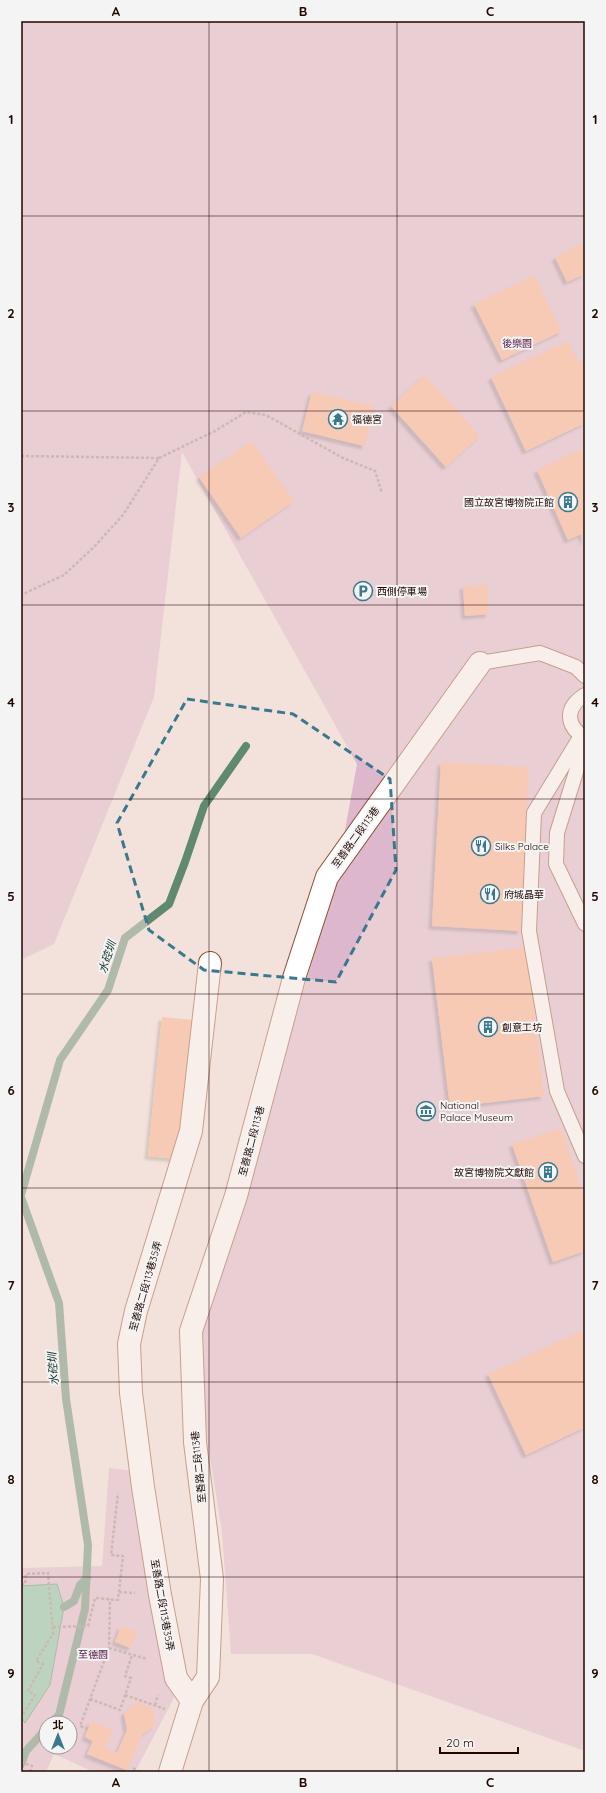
<svg xmlns="http://www.w3.org/2000/svg" width="606" height="1793" viewBox="0 0 606 1793" font-family="Quicksand,'Noto Sans TC',sans-serif">
	<style>
		.green { fill: #ddb7cc; fill-rule: evenodd }
		.water { fill: #7ac1a1; stroke: #5f8971 }
		.lines { fill: none; stroke-linecap: round; stroke-linejoin: round }
		.stream { stroke: #5f8971; stroke-width: 8 }
		.building { fill: #fdad8b; filter: url(#shadow) }
		.lane-casing { stroke: #934d2d; stroke-width: 16 }
		.street-casing { stroke: #934d2d; stroke-width: 24 }
		.path { stroke: #9d8881; stroke-width: 2.5; stroke-dasharray: 3 2; stroke-linecap: butt }
		.lane { stroke: #fff; stroke-width: 14 }
		.street { stroke: #fff; stroke-width: 22 }
		.marked { fill: none; stroke: #3a788e; stroke-width: 3; stroke-dasharray: 8 5; stroke-linejoin: round }
		.grid { fill: none; stroke: #210600; stroke-width: 1; stroke-opacity: 0.55 }
		.labels { text-anchor: middle; stroke-width: 4; stroke-linejoin: round; paint-order: stroke }
		.park-label { font-size: 10px; fill: #5a1444; stroke: #f3f4f3 }
		.poi-label { font-size: 10px; fill: #210600; stroke: #f3f4f3; text-anchor: start }
		.street-label { font-size: 10px; fill: #210600; stroke: #f3f4f3 }
		.water-label { font-size: 11px; font-style: italic; fill: #143427; stroke: #f3f4f3 }
		.neatline { fill: none; stroke: #210600; stroke-width: 1.5 }
		.grid-label { font-size: 13px; text-anchor: middle; font-weight: bold; fill: #210600 }
	</style>
	<defs>
		<filter id="shadow"><feDropShadow dx="-3.5" dy="3.5" stdDeviation="1" flood-color="#0004"/></filter>
	</defs>
	<rect width="100%" height="100%" fill="#f3e2db"/>
	<path class="green" d="M21 21H585V1751L312 1654H231L222 1532 207 1438 199 1337 335 885 357 764 182 452 154 697 54 944 21 960Z
		M109 1468 135 1471 174 1698 135 1772H94L54 1754 46 1772H21V1568L102 1566ZM46 1723H70V1747H46Z"/>
	<path class="water" d="M57 1584 64 1607 50 1685 25 1723 21 1717V1586Z"/>
	<g class="lines">
		<path class="stream" d="M21 1195 60 1060 108 990 125 938 169 904 185 862 204 806 246 746
			M21 1197 59 1303 66 1399 88 1545 85 1609 59 1715 51 1723
			M64 1607 74 1601 80 1585 87 1578
			M21 1764 26 1751 46 1729"/>
	</g>
	<path class="building" d="M585 242V274L567 282 555 257Z
		M534 275 562 331 502 360 474 304Z
		M568 341 578 362 585 359V423L526 451 491 377Z
		M425 375 480 436 446 467 391 406Z
		M312 392 374 406 365 446 302 431Z
		M252 441 294 501 241 538 199 477Z
		M585 447V543L581 534 568 540 537 470Z
		M487 585 489 614 465 616 463 586Z
		M441 762 529 767 521 931 432 926Z
		M527 947 544 1096 450 1107 432 958Z
		M162 1017 193 1020 178 1159 148 1156Z
		M561 1128 585 1199V1251L553 1262 512 1144Z
		M585 1329V1427L526 1455 488 1374Z
		M121 1626 137 1632 131 1648 115 1642Z
		M137 1702 153 1708 155 1725 142 1735 127 1770 87 1754 93 1741 85 1737 91 1721 113 1730 105 1748 117 1753 127 1730 124 1713Z"/>
	<g class="lines">
		<defs>
			<path id="lane" d="M480 663 540 653 576 667 585 676
				M585 695C564 708 566 726 585 738
				M581 736 534 813 529 931 557 1091 585 1156
				M585 743 557 833 556 864 585 924"/>
			<path id="street" d="M192 1701 176 1678 160 1595 143 1487 131 1393 129 1344 136 1311 191 1131 210 963
				M170 1772 192 1701 208 1677 212 1579 195 1442 191 1331 236 1196 294 978 327 877 480 663"/>
		</defs>
		<use href="#lane" class="lane-casing"/>
		<use href="#street" class="street-casing"/>
		<path class="path" d="M21 456 159 458 123 515 94 547 64 575 21 595
			M159 458 215 431 246 412 266 415 343 458 375 471 382 493
			M21 1584H25L26 1574 48 1573 53 1634 36 1661 43 1664 28 1691 35 1695 21 1717
			M119 1592 135 1593
			M53 1627 88 1626 95 1598 118 1600 123 1556 111 1555 118 1493
			M109 1648 147 1659
			M125 1695 165 1709
			M90 1699 120 1710 131 1678 125 1676 132 1655
			M155 1705 158 1695
			M88 1729 80 1726 109 1648 110 1599
			M21 1762 32 1766 30 1772
			M133 1768 140 1772"/>
		<use href="#lane" class="lane"/>
		<use href="#street" class="street"/>
	</g>
	<path d="M0 0H606V1793H0ZM187 699 293 714 390 779 396 870 336 982 204 970 149 930 117 823Z" fill="#f3e2db" fill-opacity=".55" fill-rule="evenodd"/>
	<path class="marked" d="M187 699 293 714 390 779 396 870 336 982 204 970 149 930 117 823Z"/>
	<path class="grid" d="M209 21V1772M397 21V1772M21 216H585M21 411H585M21 605H585M21 799H585M21 994H585M21 1188H585M21 1382H585M21 1577H585"/>
	<defs>
		<symbol id="temple-ring" viewBox="-11 -11 22 22"><circle r="9.5" fill="#f3f4f3" stroke="#3a788e" stroke-width="1.5"/><path d="M0-6L5-2H3V0L6.5 2.5H4V6H1.5V3h-3V6H-4V2.5H-6.5L-3 0V-2H-5Z" fill="#3a788e"/></symbol>
		<symbol id="building-ring" viewBox="-11 -11 22 22"><circle r="9.5" fill="#f3f4f3" stroke="#3a788e" stroke-width="1.5"/><path d="M-4-6H4V6H1V3H-1V6H-4ZM-2.5-4.3h1.7v1.8h-1.7ZM.8-4.3h1.7v1.8H.8ZM-2.5-1h1.7V.8h-1.7ZM.8-1h1.7V.8H.8Z" fill="#3a788e"/></symbol>
		<symbol id="parking-ring" viewBox="-11 -11 22 22"><circle r="9.5" fill="#f3f4f3" stroke="#3a788e" stroke-width="1.5"/><path d="M-3.5-5.5H1a3.5 3.5 0 0 1 0 7H-1V5.5H-3.5ZM-1-3.4V-.6H.8a1.4 1.4 0 0 0 0-2.8Z" fill="#3a788e"/></symbol>
		<symbol id="restaurant-ring" viewBox="-11 -11 22 22"><circle r="9.5" fill="#f3f4f3" stroke="#3a788e" stroke-width="1.5"/><path d="M-5-6h1v4h1v-4h1v4h1v-4h1v5L-1.5 .5V6h-2V.5L-5-1ZM5-6V6H3V1.5H1.5Q1.5-4 5-6Z" fill="#3a788e"/></symbol>
		<symbol id="museum-ring" viewBox="-11 -11 22 22"><circle r="9.5" fill="#f3f4f3" stroke="#3a788e" stroke-width="1.5"/><path d="M0-6L6-3V-2H-6V-3ZM-5-1h2V3h-2ZM-1-1h2V3h-2ZM3-1h2V3H3ZM-6 4H6V6H-6Z" fill="#3a788e"/></symbol>
	</defs>
	<g fill-rule="evenodd">
		<use href="#temple-ring" x="327" y="408" width="22" height="22"/>
		<use href="#building-ring" x="557" y="491" width="22" height="22"/>
		<use href="#parking-ring" x="352" y="580" width="22" height="22"/>
		<use href="#restaurant-ring" x="470" y="835" width="22" height="22"/>
		<use href="#restaurant-ring" x="479" y="883" width="22" height="22"/>
		<use href="#building-ring" x="477" y="1016" width="22" height="22"/>
		<use href="#museum-ring" x="415" y="1100" width="22" height="22"/>
		<use href="#building-ring" x="537" y="1161" width="22" height="22"/>
	</g>
	<g class="labels">
		<g class="park-label">
			<text x="517" y="347">後樂園</text>
			<text x="93" y="1658">至德園</text>
		</g>
		<g class="poi-label">
			<text x="352" y="423">福德宮</text>
			<text x="554" y="506" text-anchor="end">國立故宮博物院正館</text>
			<text x="377" y="595">西側停車場</text>
			<text x="495" y="850">Silks Palace</text>
			<text x="504" y="898">府城晶華</text>
			<text x="502" y="1031">創意工坊</text>
			<text x="440" y="1109">National<tspan x="440" dy="12">Palace Museum</tspan></text>
			<text x="534" y="1176" text-anchor="end">故宮博物院文獻館</text>
		</g>
		<g class="street-label">
			<text transform="translate(355 837) rotate(-54)" y="4">至善路二段113巷</text>
			<text transform="translate(251 1141) rotate(-75)" y="4">至善路二段113巷</text>
			<text transform="translate(145 1286) rotate(-74)" y="4">至善路二段113巷35弄</text>
			<text transform="translate(198 1467) rotate(-96)" y="4">至善路二段113巷</text>
			<text transform="translate(163 1605) rotate(80)" y="4">至善路二段113巷35弄</text>
		</g>
		<g class="water-label">
			<text transform="translate(107 957) rotate(-72)" y="4">水硿圳</text>
			<text transform="translate(53 1369) rotate(-94)" y="4">水硿圳</text>
		</g>
	</g>
	<rect width="606" height="1793" fill="none" stroke="#f3f4f3" stroke-width="44"/>
	<g transform="translate(58 1735)"><circle r="19" fill="#f3f4f3" stroke="#9f9592"/>
	<path d="M0-3L7 15L0 10L-7 15Z" fill="#3a788e"/>
	<text y="-6" font-size="11" font-weight="bold" text-anchor="middle" fill="#210600">北</text>
	</g>
	<path d="M440 1747v6h78v-6" fill="none" stroke="#210600" stroke-width="2"/>
	<text x="446" y="1747" font-size="12" fill="#210600" stroke="#f3f4f3" stroke-width="3" paint-order="stroke">20 m</text>
	<rect x="22" y="22" width="562" height="1749" class="neatline"/>
	<g class="grid-label">
		<text x="116" y="16">A</text>
		<text x="303" y="16">B</text>
		<text x="490" y="16">C</text>
		<text x="11" y="124">1</text>
		<text x="595" y="124">1</text>
		<text x="11" y="318">2</text>
		<text x="595" y="318">2</text>
		<text x="11" y="512">3</text>
		<text x="595" y="512">3</text>
		<text x="11" y="707">4</text>
		<text x="595" y="707">4</text>
		<text x="11" y="901">5</text>
		<text x="595" y="901">5</text>
		<text x="11" y="1095">6</text>
		<text x="595" y="1095">6</text>
		<text x="11" y="1290">7</text>
		<text x="595" y="1290">7</text>
		<text x="11" y="1484">8</text>
		<text x="595" y="1484">8</text>
		<text x="11" y="1678">9</text>
		<text x="595" y="1678">9</text>
		<text x="116" y="1787">A</text>
		<text x="303" y="1787">B</text>
		<text x="490" y="1787">C</text>
	</g>
</svg>
